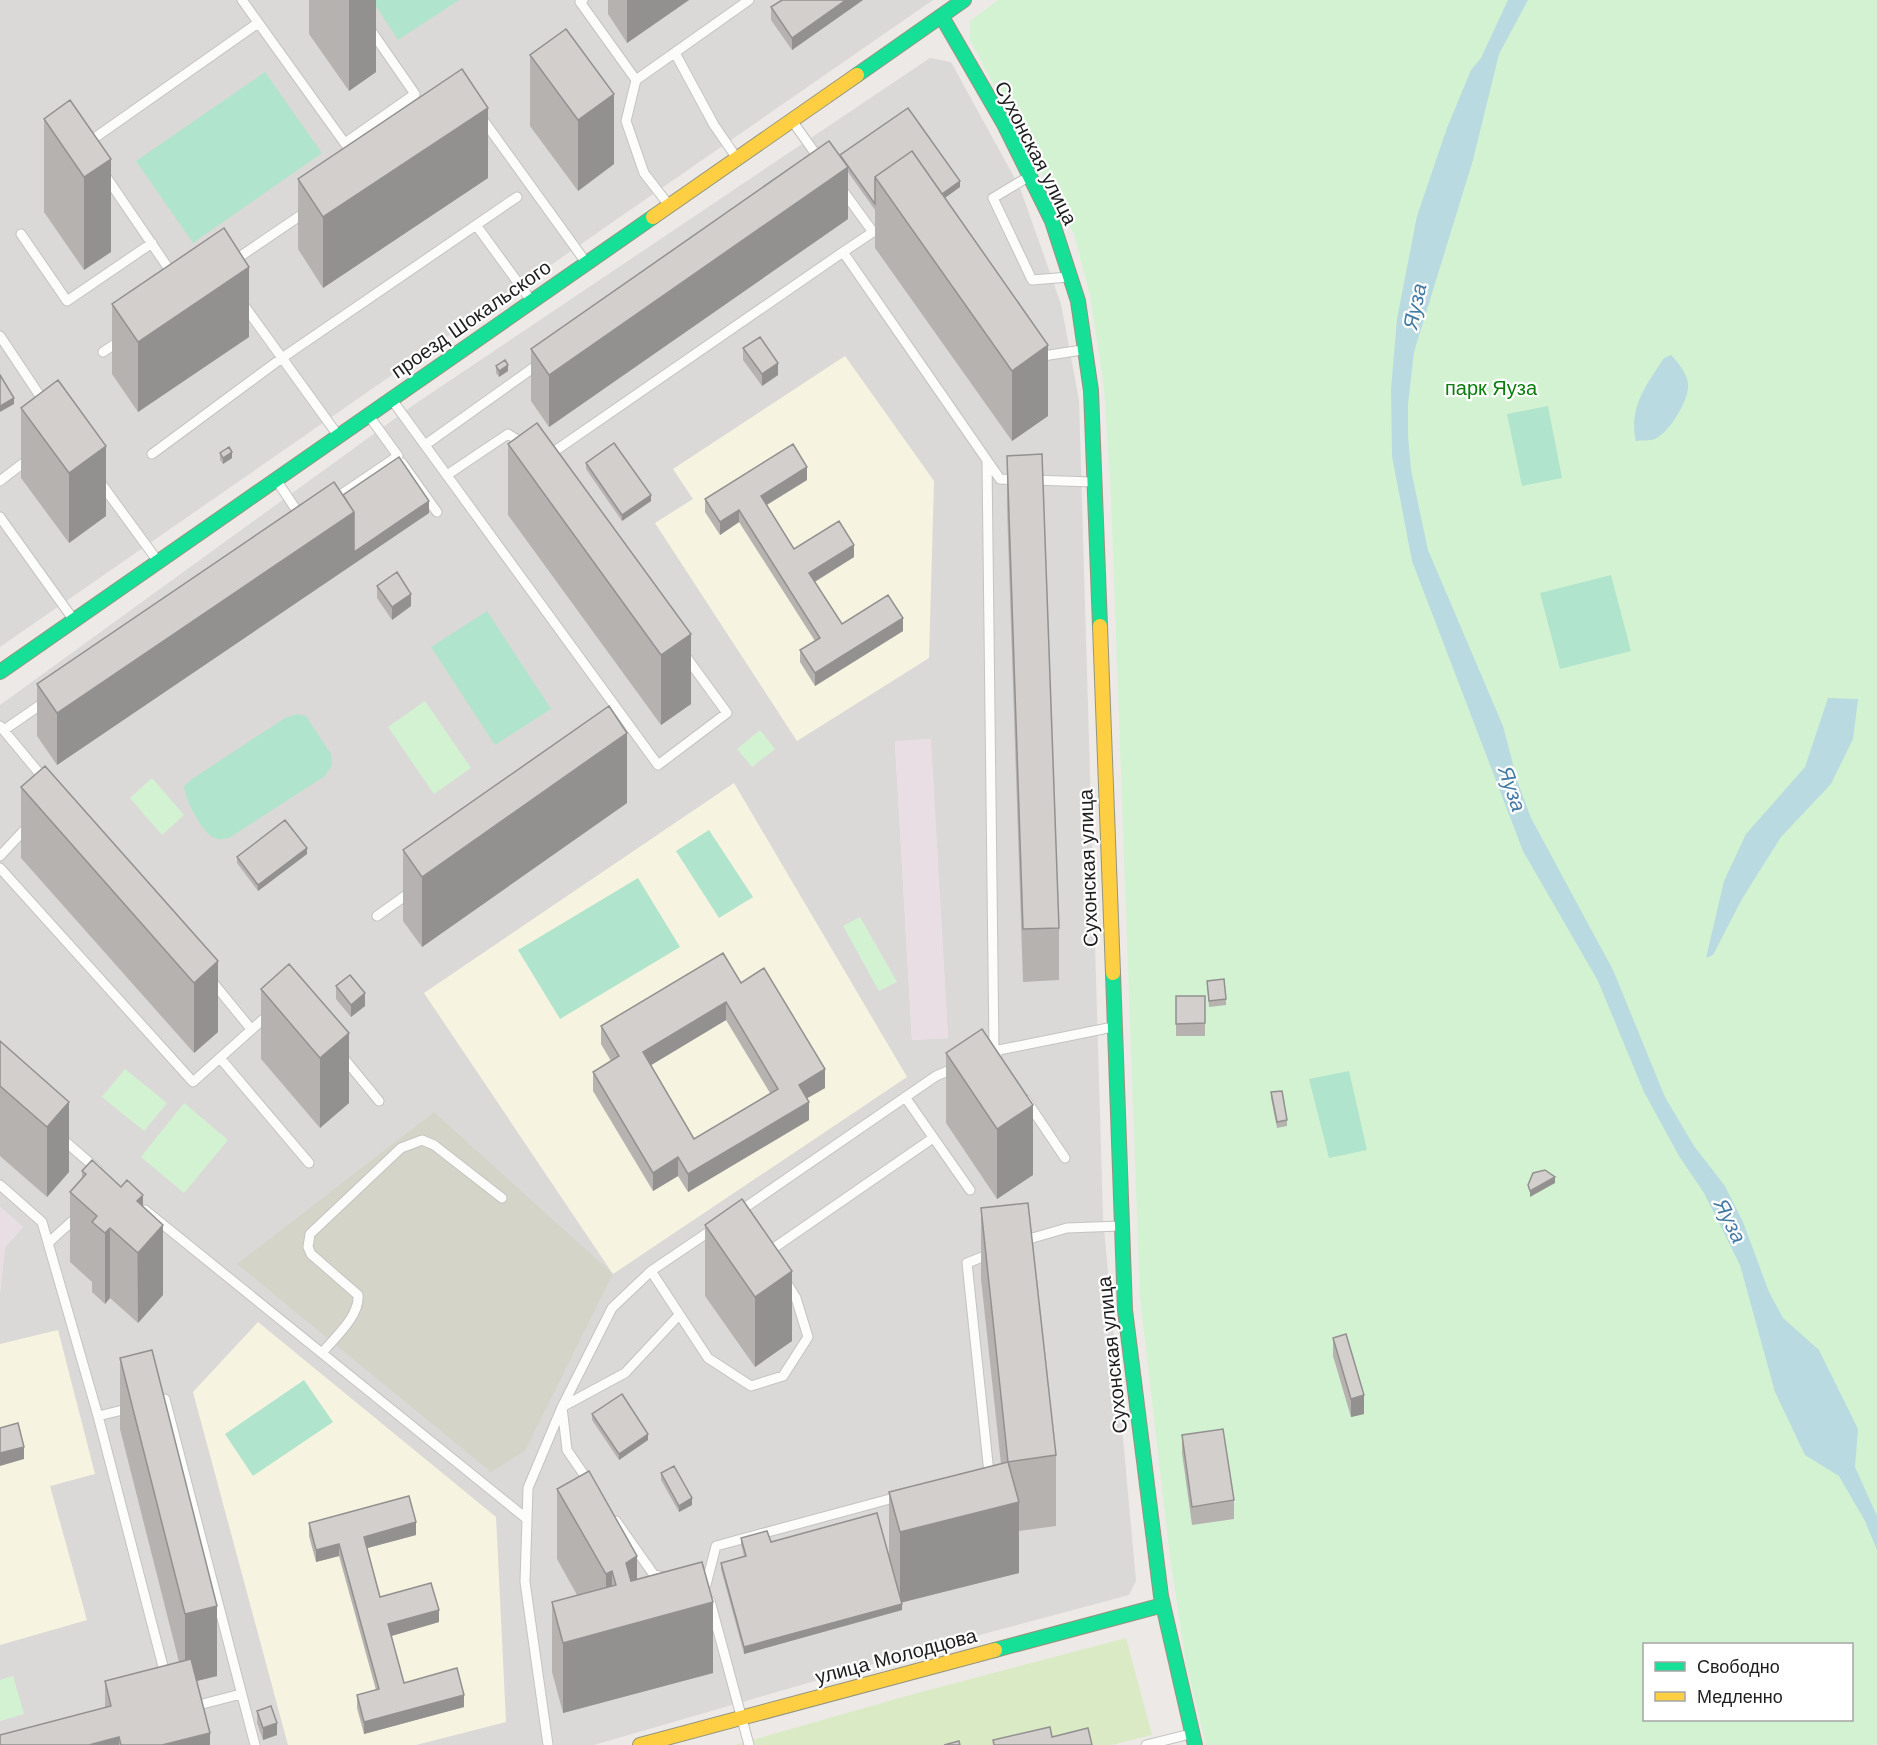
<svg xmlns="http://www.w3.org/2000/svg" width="1877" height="1745" viewBox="0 0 1877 1745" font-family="Helvetica,sans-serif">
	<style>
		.residential { fill: #dbd9d7; fill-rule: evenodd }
		.industrial { fill: #eadee5 }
		.education { fill: #f6f4e0 }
		.construction { fill: #d5d4c8 }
		.grass { fill: #daeac4 }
		.park { fill: #d3f2d2; fill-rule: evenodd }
		.pitch { fill: #b1e4cc }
		.parking { fill: #dad9d7 }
		.water { fill: #b9dae0 }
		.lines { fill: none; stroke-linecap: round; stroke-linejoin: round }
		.lane-casing { stroke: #c4c3c2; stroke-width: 11 }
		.fast-casing { stroke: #95957e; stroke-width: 16 }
		.slow-casing { stroke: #95957e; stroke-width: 16 }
		.lane { stroke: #fcfcfb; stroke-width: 9 }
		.fast { stroke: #16e098; stroke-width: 14 }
		.slow { stroke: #ffcf43; stroke-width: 14 }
		.wall { fill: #b5b2b0; fill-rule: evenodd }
		.shaded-wall { fill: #939190 }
		.building { fill: #d2cfcd; stroke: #939190; stroke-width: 1.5; fill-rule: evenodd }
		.labels { text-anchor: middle; stroke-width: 4.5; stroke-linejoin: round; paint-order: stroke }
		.street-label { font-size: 20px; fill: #1d1d1d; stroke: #fff }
		.park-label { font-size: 20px; fill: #0a7d0e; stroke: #fff }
		.water-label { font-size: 21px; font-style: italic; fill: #467aa6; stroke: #fff }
	</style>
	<rect width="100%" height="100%" fill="#ece9e6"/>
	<path class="residential" d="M0 0H933L0 647Z
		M930 58 951 62 1020 188 1061 304 1079 400 1103 1217 1136 1581 1129 1595 901 1656 594 1745H0V1293L5 1247 23 1227 0 1207V705L415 404ZM930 739 948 1038 912 1040 895 742Z"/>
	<path class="industrial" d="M931 739 948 1038 912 1040 895 741Z
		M0 1207 23 1227 5 1247 0 1293Z"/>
	<path class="education" d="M845 356 934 481 929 658 797 741 655 523 693 499 673 469Z
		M734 783 907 1077 613 1274 424 993Z
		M258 1322 496 1517 506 1722 416 1745H288L193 1392Z
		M58 1330 95 1474 50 1486 87 1620 0 1645V1344Z"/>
	<path class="construction" d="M434 1112 613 1274 525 1451 491 1472 237 1264Z"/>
	<path class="grass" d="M1126 1638 1152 1735 1111 1745H735L910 1695Z"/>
	<path class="park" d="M998 0H1877V1745H1206L1186 1664 1170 1557 1140 1297 1111 497 1104 387 1090 295 1074 234 970 40V21ZM1644 1644H1852V1720H1644Z
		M425 701 471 768 434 794 388 727Z
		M760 730 775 749 752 767 737 749Z
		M152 778 184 815 162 835 130 798Z
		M860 917 897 982 879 991 843 926Z
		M125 1069 167 1103 144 1131 102 1097Z
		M184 1103 228 1140 184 1193 141 1157Z
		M13 1676 24 1714 0 1721V1680Z"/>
	<path class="pitch" d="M372 0H459L398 40Z
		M265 72 322 153 193 243 136 161Z
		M1548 406 1562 478 1522 486 1507 414Z
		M1611 575 1631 651 1560 669 1540 593Z
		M487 611 551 709 495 745 431 647Z
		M297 714 306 716 331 754 332 765 325 776 229 838C222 839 217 841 211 836 200 828 185 799 184 786L192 779 285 718Z
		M709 830 753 897 719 918 676 851Z
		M638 878 680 947 560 1019 518 950Z
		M1349 1071 1367 1150 1329 1158 1309 1079Z
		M304 1380 333 1422 253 1476 225 1434Z"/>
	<path class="parking" d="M793 153 803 167 514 368 504 353Z
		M0 276 81 397 41 424 0 362Z
		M325 788 341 808 303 839 401 967 338 1016 281 943 249 967 191 891Z"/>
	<path class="water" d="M1508 0H1528L1499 54 1473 160 1414 352 1408 404V436L1411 470 1428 550 1503 726 1518 783 1531 818 1613 970 1665 1097 1694 1146 1725 1186 1743 1222 1769 1292 1783 1318 1819 1350 1858 1429 1855 1467 1877 1516V1550L1865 1521 1839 1476 1805 1455 1775 1392 1740 1265 1704 1193 1679 1156 1644 1092 1598 981 1523 851 1412 561 1392 456 1391 389 1397 319 1417 216 1447 128 1471 70 1481 58Z
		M1671 355C1678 362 1687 374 1688 383 1690 399 1670 432 1655 439 1650 441 1641 440 1636 441 1628 408 1647 384 1664 358Z
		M1828 698 1858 699 1853 739 1831 784 1781 837 1742 899 1713 955 1706 958 1724 881 1746 834 1805 767Z"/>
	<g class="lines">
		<defs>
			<path id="lane" d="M242 0 354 156
				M583 0 580 2 636 80
				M675 53 714 125 736 157
				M481 117 585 261
				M793 122 820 160
				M345 143 415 94 370 29
				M86 144 258 23
				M105 175 173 275
				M1028 177 993 198 1032 280 1069 277
				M841 188 873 232 843 252
				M668 204 644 173 626 121 636 80 749 0
				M476 225 530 299
				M21 234 67 301 152 243
				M232 262 307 211
				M243 304 337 434
				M0 336 46 405
				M103 352 121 340
				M1037 353 1043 356 1082 350
				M392 400 658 765 727 713 684 654
				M425 445 540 363
				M152 454 282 358 517 197
				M549 455 843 252 1000 479 1018 480
				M987 461 994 1051 987 1054
				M402 463 437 512
				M447 475 508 434 524 444
				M1032 480 1093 482
				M0 481 31 457
				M277 481 301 517
				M100 482 157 560
				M333 500 398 456 369 416
				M0 517 73 619
				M0 726 45 780
				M4 730 46 701
				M0 856 29 825
				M0 868 193 1082 269 1014
				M377 916 412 891
				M211 980 251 1029
				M342 1056 379 1101
				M997 1056 994 1051 1113 1027
				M220 1058 309 1163
				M905 1097 970 1190
				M1026 1100 1065 1158
				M60 1137 97 1169
				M0 1185 42 1222 98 1416
				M145 1210 527 1519
				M737 1213 936 1076 955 1068
				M1022 1241 1067 1228 1120 1226
				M48 1243 79 1215
				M768 1252 933 1138
				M651 1271 708 1358 751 1386 783 1376 808 1337 796 1298 786 1282
				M322 1353C335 1337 360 1316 358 1295L311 1254 308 1247 310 1234 401 1148 422 1140 434 1145 502 1198
				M153 1402 165 1399 255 1745
				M131 1408 98 1416 166 1678
				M984 1474 989 1473 967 1263 990 1254
				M589 1482 567 1450 562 1407 612 1308 651 1271 713 1229
				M616 1521 654 1575 664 1577
				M706 1585 716 1546 901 1496
				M710 1601 749 1745
				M191 1707 241 1694
				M548 1745 525 1582 528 1488 562 1407 625 1373 679 1315
				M1146 1745 1190 1734"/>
			<path id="fast" d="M942 17 1004 124 1052 221 1078 301 1091 391 1100 626
				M857 75 964 0
				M0 672 653 217
				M1113 973 1125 1310 1161 1596 1195 1745
				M995 1650 1163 1605"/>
			<path id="slow" d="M653 217 857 75
				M1100 626 1113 973
				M640 1745 995 1650"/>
		</defs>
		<use href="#lane" class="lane-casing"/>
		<use href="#fast" class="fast-casing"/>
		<use href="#slow" class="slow-casing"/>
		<use href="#lane" class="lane"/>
		<use href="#fast" class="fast"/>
		<use href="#slow" class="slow"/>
	</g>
	<path class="wall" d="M309 0H376V72L349 91 309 34Z
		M608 0H689L627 43 608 14Z
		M863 0 792 50 771 20V7Z
		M530 55 614 164 578 191 530 126Z
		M70 100 111 252 84 270 44 212V119Z
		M840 155 960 187 945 198 1048 416 1012 441 875 248V210L848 172V219L549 427 531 401V349L840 157Z
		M488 178 323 288 298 249V179Z
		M112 304 249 337 138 412 112 374Z
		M743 348 778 375 762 386 743 360Z
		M496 366 508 371 499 377 496 373Z
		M21 408 106 516 69 543 21 478Z
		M537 423 691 704 661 725 508 515V444Z
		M220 453 232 458 223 464 220 460Z
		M1007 456 1059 928V980L1023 982 1007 508Z
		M586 463 651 501 622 521 586 469Z
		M807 480 767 505 794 549 854 557 815 582 842 624 903 631 815 686 800 662V650L815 641 739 522 720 535 705 512V499Z
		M343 495 429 513 57 765 37 736V684Z
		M377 586 411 606 392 620 377 598Z
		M21 787 218 961V1032L194 1053 21 858Z
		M627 803 422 947 403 921V850Z
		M307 854 258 891 237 863V857Z
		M289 964 349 1103 320 1128 261 1059V989Z
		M1207 981 1226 999V1005L1209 1007Z
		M741 983 825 1088 807 1098 809 1120 688 1192 678 1176 653 1191 593 1091V1072L611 1061 601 1044V1026ZM726 1020 770 1093 694 1139 651 1065Z
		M336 986 365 1006 351 1017 336 999Z
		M1176 996H1205V1036H1176Z
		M0 1041 69 1102V1172L47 1197 0 1156Z
		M946 1053 1033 1175 997 1199 946 1123Z
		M1271 1092 1287 1120V1126L1277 1128 1271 1098Z
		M82 1171 143 1206 163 1295 138 1323 110 1298 105 1304 92 1292V1282L70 1262V1192L82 1178Z
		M981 1208 1056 1455V1526L1019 1531V1573L901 1602 902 1610 744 1654 721 1569V1563L744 1556 741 1544V1538L889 1556V1492L1001 1464 981 1279Z
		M705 1225 792 1341 755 1367 705 1296Z
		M1333 1338 1364 1414 1351 1417 1333 1356Z
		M120 1358 217 1676 196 1681 210 1745H0L105 1708V1681L179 1662 120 1429Z
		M592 1414 648 1440 619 1460 592 1420Z
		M1182 1435 1234 1500V1519L1192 1525 1182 1453Z
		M661 1473 692 1505 679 1512 661 1480Z
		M557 1489 637 1579 713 1673 563 1713 552 1672V1602L577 1595 557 1559Z
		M309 1523 416 1535 367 1548 380 1597 439 1622 391 1636 404 1683 464 1707 364 1734 357 1708V1695L376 1690 339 1556 316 1562 309 1536Z
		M257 1711 277 1735 263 1740 257 1723Z"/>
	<path class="shaded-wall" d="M349 0H376V72L349 91Z
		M627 0H689L627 43Z
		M846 0H863L792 50V38Z
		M614 94V164L578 191V120Z
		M488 108V178L323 288V217Z
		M111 159V252L84 270V177Z
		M848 167V219L549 427V375Z
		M960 181V187L908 224 905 220Z
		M249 267V337L138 412V342Z
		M1048 345V416L1012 441V371Z
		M778 363V375L762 386V374Z
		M508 365V371L499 377V371Z
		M14 398V404L0 412V406Z
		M106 446V516L69 543V473Z
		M232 452V458L223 464V458Z
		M807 467V480L761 508V496Z
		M651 495V501L622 521V515Z
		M429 501V513L57 765V713L354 512Z
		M739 510V522L720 535V522Z
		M854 545V557L809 585V573Z
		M411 594V606L392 620V607Z
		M903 618V631L815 686V673Z
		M691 634V704L661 725V655Z
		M627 733V803L422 947V877Z
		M307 848V854L258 891V885Z
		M218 961V1032L194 1053V983Z
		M365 993V1006L351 1017V1005Z
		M726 1002V1020L643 1070V1052Z
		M349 1033V1103L320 1128V1058Z
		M825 1069V1088L799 1103V1085Z
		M69 1102V1172L47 1197V1127Z
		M809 1102V1120L688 1192V1174Z
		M1033 1105V1175L997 1199V1129Z
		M678 1157V1176L653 1191V1173Z
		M1555 1177V1183L1530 1197V1191Z
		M143 1195V1248L163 1225V1295L138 1323 137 1201Z
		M110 1228V1298L105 1304V1233Z
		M792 1271V1341L755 1367V1297Z
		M1364 1395V1414L1351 1417V1399Z
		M648 1434V1440L619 1460V1454Z
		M24 1447V1459L0 1466V1453Z
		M692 1498V1505L679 1512V1506Z
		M1019 1502V1573L900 1603V1532Z
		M416 1522V1535L364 1549V1537Z
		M339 1544V1556L316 1562V1550Z
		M637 1556V1623L713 1602V1673L563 1713V1643L606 1631V1574L612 1571V1630L626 1563Z
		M902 1604V1610L744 1654V1647Z
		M217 1606V1676L185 1684V1614Z
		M439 1610V1622L388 1637V1624Z
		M464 1695V1707L364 1734V1722Z
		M277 1723V1735L263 1740V1728Z
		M210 1733V1745H162Z
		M119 1737V1745H89Z"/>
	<path class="building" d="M782 0H846L792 38 771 7Z
		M566 29 614 94 578 120 530 55Z
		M462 69 488 108 323 217 298 179Z
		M70 100 111 159 84 177 44 119Z
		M908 108 960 181 942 194 912 151 875 177V204L840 155Z
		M829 141 848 167 549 375 531 349Z
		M912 151 1048 345 1012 371 875 177Z
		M224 228 249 267 138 342 112 304Z
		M760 337 778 363 762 374 743 348Z
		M505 360 508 365 499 371 496 366Z
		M0 375 14 398 0 406Z
		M58 380 106 446 69 473 21 408Z
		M537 423 691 634 661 655 508 444Z
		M614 443 651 495 622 515 586 463Z
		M793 444 807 467 761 496 794 549 839 521 854 545 809 573 842 624 888 595 903 618 815 673 800 650 820 638 739 510 720 522 705 499Z
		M229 447 232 452 223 458 220 453Z
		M1042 454 1059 928 1023 929 1007 456Z
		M399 457 429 501 354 552V512L343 495Z
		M334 482 354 512 57 713 37 684Z
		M397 572 411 594 392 607 377 586Z
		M609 706 627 733 422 877 403 850Z
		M45 766 218 961 194 983 21 787Z
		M285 820 307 848 258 885 237 857Z
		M723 953 741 983 764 968 825 1069 799 1085 809 1102 688 1174 678 1157 653 1173 593 1072 619 1056 601 1026ZM726 1002 778 1089 694 1139 643 1052Z
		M289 964 349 1033 320 1058 261 989Z
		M350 975 365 993 351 1005 336 986Z
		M1224 979 1226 999 1209 1001 1207 981Z
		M1176 996H1205V1023L1176 1024Z
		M982 1029 1033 1105 997 1129 946 1053Z
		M0 1041 69 1102 47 1127 0 1086Z
		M1282 1091 1287 1120 1277 1122 1271 1092Z
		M92 1160 121 1187 127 1180 143 1195 137 1201 163 1225 138 1253 110 1228 105 1233 92 1222 97 1216 70 1192 86 1174 82 1171Z
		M1545 1170 1555 1177 1530 1191 1528 1185 1533 1173Z
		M742 1199 792 1271 755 1297 705 1225Z
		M1028 1203 1056 1455 1008 1462 981 1208Z
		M1346 1334 1364 1395 1351 1399 1333 1338Z
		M152 1350 217 1606 185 1614 120 1358Z
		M622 1394 648 1434 619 1454 592 1414Z
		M18 1423 24 1447 0 1453V1428Z
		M1223 1429 1234 1500 1192 1507 1182 1435Z
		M1008 1462 1019 1502 900 1532 889 1492Z
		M674 1466 692 1498 679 1506 661 1473Z
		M589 1471 637 1556 626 1563 631 1581 702 1562 713 1602 563 1643 552 1602 616 1585 612 1571 606 1574 557 1489Z
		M409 1496 416 1522 364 1537 380 1597 431 1583 439 1610 388 1624 404 1683 457 1668 464 1695 364 1722 357 1695 379 1689 339 1544 316 1550 309 1523Z
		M877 1513 902 1604 744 1647 721 1563 746 1556 741 1538 767 1531 771 1542Z
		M191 1659 210 1733 162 1745H121L119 1737 89 1745H0V1735L111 1706 105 1681Z
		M271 1706 277 1723 263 1728 257 1711Z
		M1050 1727 1052 1737 1088 1728 1092 1745H994L993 1740Z
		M959 1741 960 1745H944Z"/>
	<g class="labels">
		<g class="street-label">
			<text transform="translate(1036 153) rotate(63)" y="7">Сухонская улица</text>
			<text transform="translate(471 319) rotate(-35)" y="7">проезд Шокальского</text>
			<text transform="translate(1088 868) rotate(-92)" y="7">Сухонская улица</text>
			<text transform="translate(1112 1355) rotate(-96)" y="7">Сухонская улица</text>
			<text transform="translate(896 1656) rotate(-15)" y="7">улица Молодцова</text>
		</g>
		<g class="park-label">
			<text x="1491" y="395">парк Яуза</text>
		</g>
		<g class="water-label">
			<text transform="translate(1415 306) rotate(-78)" y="7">Яуза</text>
			<text transform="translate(1512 789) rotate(71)" y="7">Яуза</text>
			<text transform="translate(1730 1221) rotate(64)" y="7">Яуза</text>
		</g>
	</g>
	<rect x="1643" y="1643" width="210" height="78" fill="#ffffff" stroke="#a5a5a5" stroke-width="1.5"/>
	<rect x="1655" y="1662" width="30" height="9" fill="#16e098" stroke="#a5a5a5" stroke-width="1.5"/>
	<text x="1697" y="1673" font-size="18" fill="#1d1d1d">Свободно</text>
	<rect x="1655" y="1692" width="30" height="9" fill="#ffcf43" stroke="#a5a5a5" stroke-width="1.5"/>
	<text x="1697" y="1703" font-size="18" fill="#1d1d1d">Медленно</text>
</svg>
